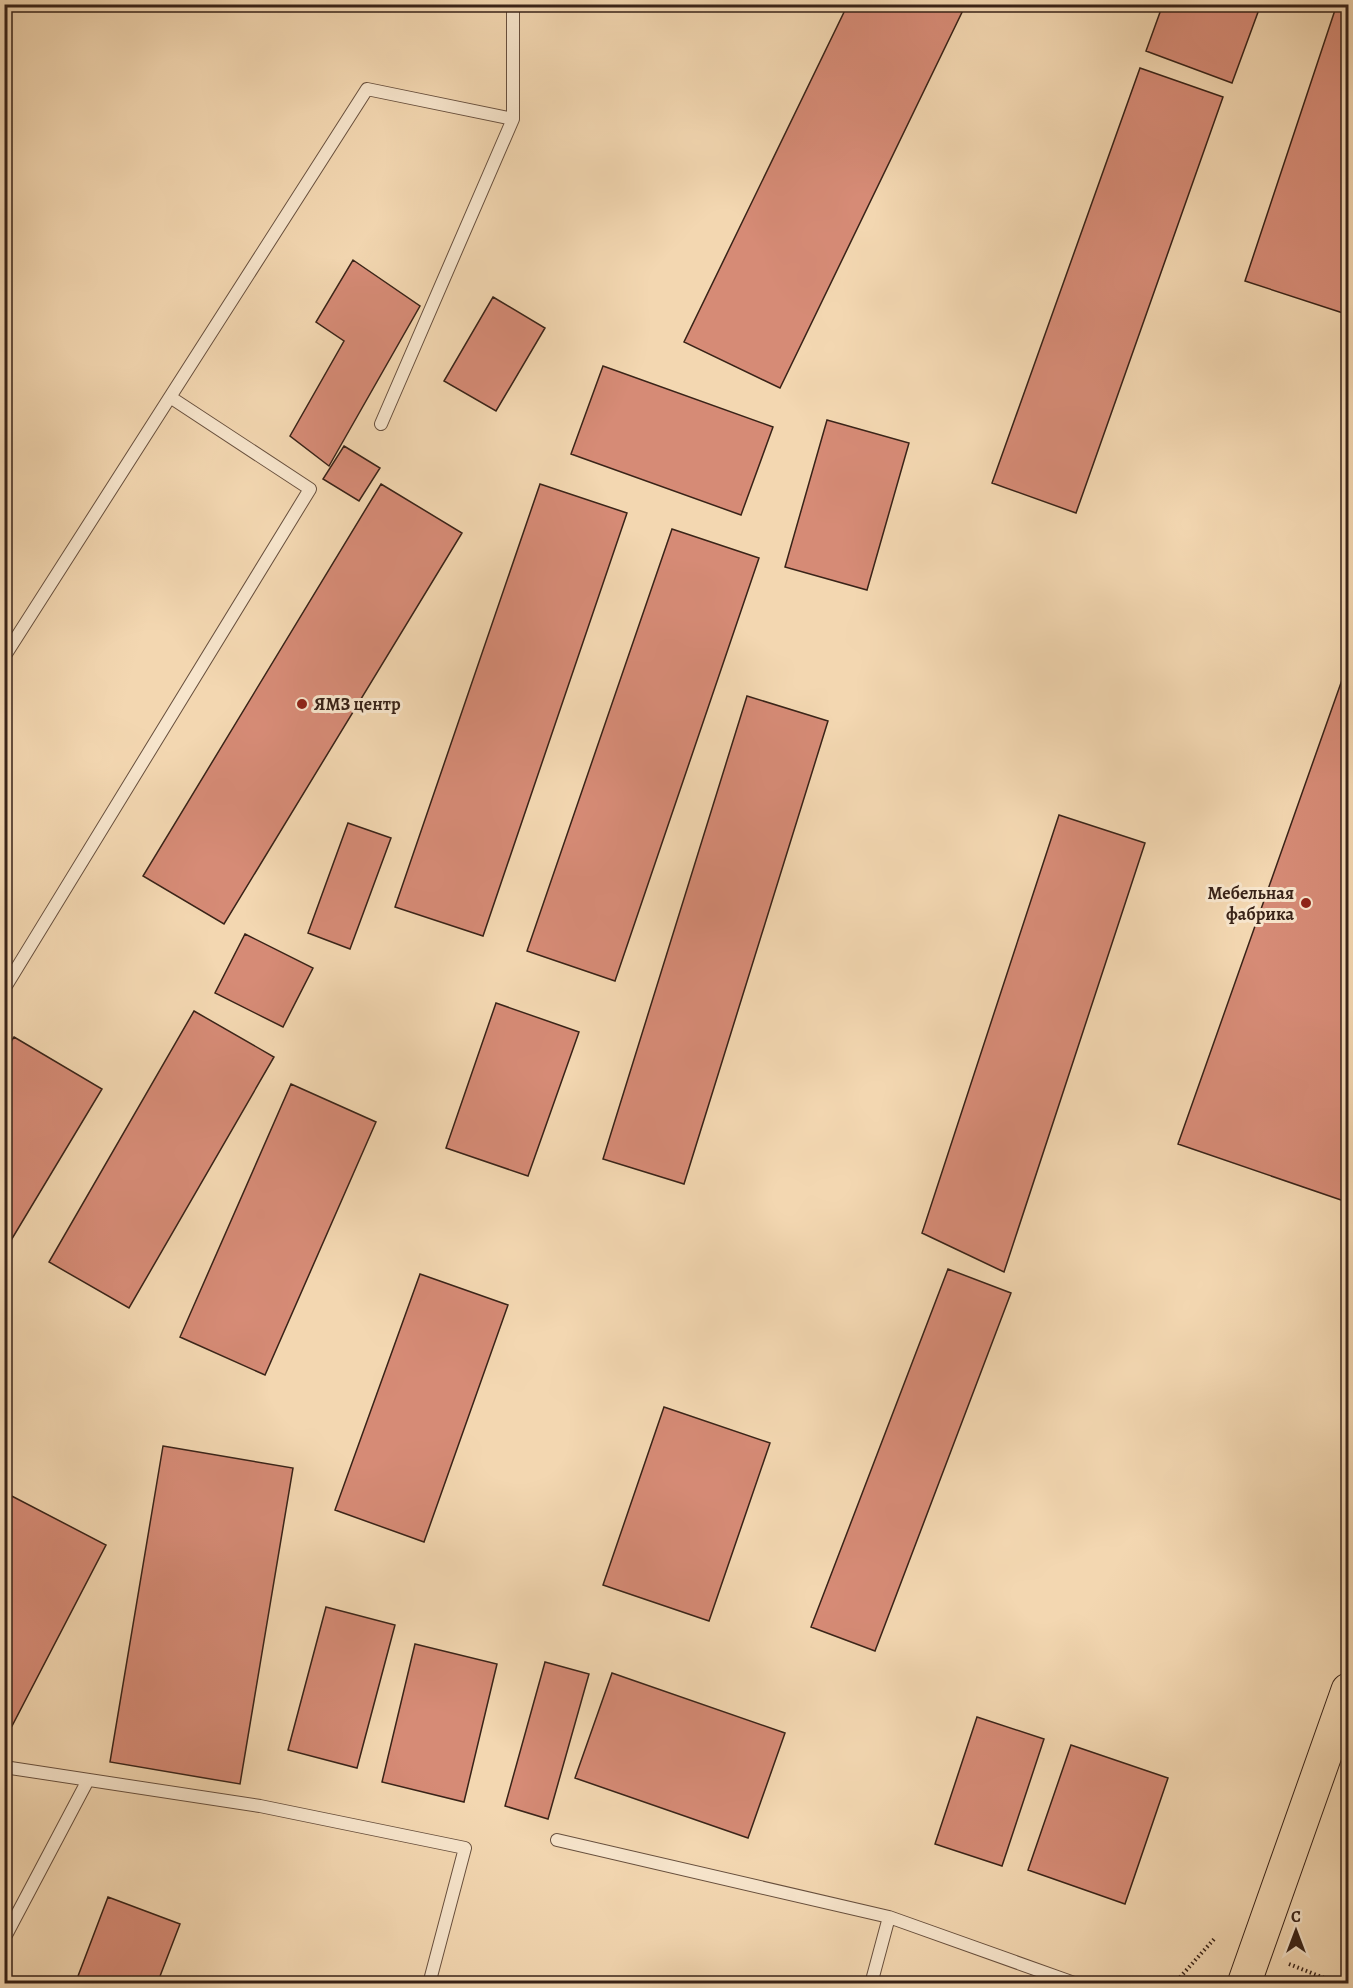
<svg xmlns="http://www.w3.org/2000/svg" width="1353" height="1988" viewBox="0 0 1353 1988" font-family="Alegreya,serif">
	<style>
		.building { fill: #d68b76; stroke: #392318; stroke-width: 1.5 }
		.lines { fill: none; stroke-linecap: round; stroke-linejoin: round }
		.lane-casing { stroke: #68503e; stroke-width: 14 }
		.primary-casing { stroke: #392318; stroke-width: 35 }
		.path { stroke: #392318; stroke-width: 4; stroke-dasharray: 1.5 3; stroke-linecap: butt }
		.lane { stroke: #f7e5cc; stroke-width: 12 }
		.primary { stroke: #f3d7b1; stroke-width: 33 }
		.poi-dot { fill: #8f2418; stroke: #f7e5cc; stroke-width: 2 }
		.labels { text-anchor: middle; stroke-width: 6; stroke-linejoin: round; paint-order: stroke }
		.poi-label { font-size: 18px; font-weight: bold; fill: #392318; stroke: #f7e5cc; text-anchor: start }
	</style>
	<rect width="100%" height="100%" fill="#f3d7b1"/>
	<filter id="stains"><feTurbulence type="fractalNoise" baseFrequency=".00333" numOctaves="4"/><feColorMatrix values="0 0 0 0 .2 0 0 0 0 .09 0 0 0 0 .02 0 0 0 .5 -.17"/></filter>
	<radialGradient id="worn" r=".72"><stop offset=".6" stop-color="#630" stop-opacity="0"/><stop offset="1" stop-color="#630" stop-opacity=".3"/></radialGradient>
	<path class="building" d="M848 4H966L780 388 684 342Z
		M1163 4H1261L1232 83 1146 51Z
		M1337 4H1348V308L1346 314 1245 281Z
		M1140 68 1223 97 1076 513 992 483Z
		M353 260 420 306 329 466 290 436 344 341 316 322Z
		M493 297 545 328 496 411 444 381Z
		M603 366 773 427 741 515 571 454Z
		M827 420 909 443 867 590 785 567Z
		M344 446 380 468 359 501 323 479Z
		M381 484 462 533 224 924 143 876Z
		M540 484 627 513 483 936 395 907Z
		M672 529 759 558 615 981 527 951Z
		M1348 663V1188L1344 1201 1178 1144Z
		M747 696 828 721 684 1184 603 1159Z
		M1059 815 1145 843 1004 1272 922 1233Z
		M348 823 391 838 350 949 308 933Z
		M245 934 313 968 283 1027 215 993Z
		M496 1003 579 1032 528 1176 446 1148Z
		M194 1011 274 1057 129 1308 49 1262Z
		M14 1037 102 1089 4 1252V1052Z
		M291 1084 376 1122 265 1375 180 1337Z
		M948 1269 1011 1293 875 1651 811 1627Z
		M420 1274 508 1305 424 1542 335 1510Z
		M664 1407 770 1443 709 1621 603 1585Z
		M163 1446 293 1468 240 1784 110 1762Z
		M4 1492 106 1545 12 1726 4 1722Z
		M326 1607 395 1625 357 1768 288 1750Z
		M415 1644 497 1664 464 1802 382 1782Z
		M545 1662 589 1674 548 1819 505 1806Z
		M612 1673 785 1733 748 1838 575 1778Z
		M977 1717 1044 1739 1002 1866 935 1844Z
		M1071 1745 1168 1778 1125 1904 1028 1870Z
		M108 1897 180 1924 157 1984H75Z"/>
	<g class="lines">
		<defs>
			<path id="lane" d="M381 424 513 119
				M4 657 170 397
				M4 989 310 489 170 397 367 89 513 119V4
				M4 1767 260 1806 465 1848 429 1984
				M557 1840 889 1917 1077 1984
				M4 1939 88 1780
				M871 1984 889 1917"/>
			<path id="primary" d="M1244 1984 1348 1690"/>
		</defs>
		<use href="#lane" class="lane-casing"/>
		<use href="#primary" class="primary-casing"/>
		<path class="path" d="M1289 1964 1339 1984
			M1174 1984 1215 1938"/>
		<use href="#lane" class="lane"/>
		<use href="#primary" class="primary"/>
	</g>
	<g class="poi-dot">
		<circle cx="302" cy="704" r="6"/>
		<circle cx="1306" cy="903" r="6"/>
	</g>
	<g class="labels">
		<g class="poi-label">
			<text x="314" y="710">ЯМЗ центр</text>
			<text x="1294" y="899" text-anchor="end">Мебельная<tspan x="1294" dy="21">фабрика</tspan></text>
		</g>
	</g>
	<rect width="1353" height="1988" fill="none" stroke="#f3d7b1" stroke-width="24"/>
	<rect x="6" y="6" width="1341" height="1976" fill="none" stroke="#392318" stroke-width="3"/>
	<rect x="12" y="12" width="1329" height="1964" fill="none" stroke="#392318" stroke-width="1.5"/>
	<g transform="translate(1296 1931)" stroke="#f7e5cc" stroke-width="4.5" paint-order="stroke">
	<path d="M0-4.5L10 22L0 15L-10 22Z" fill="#392318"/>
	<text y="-9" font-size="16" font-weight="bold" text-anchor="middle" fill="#392318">С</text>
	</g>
	<rect width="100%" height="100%" filter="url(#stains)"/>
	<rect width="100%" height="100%" fill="url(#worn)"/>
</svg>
